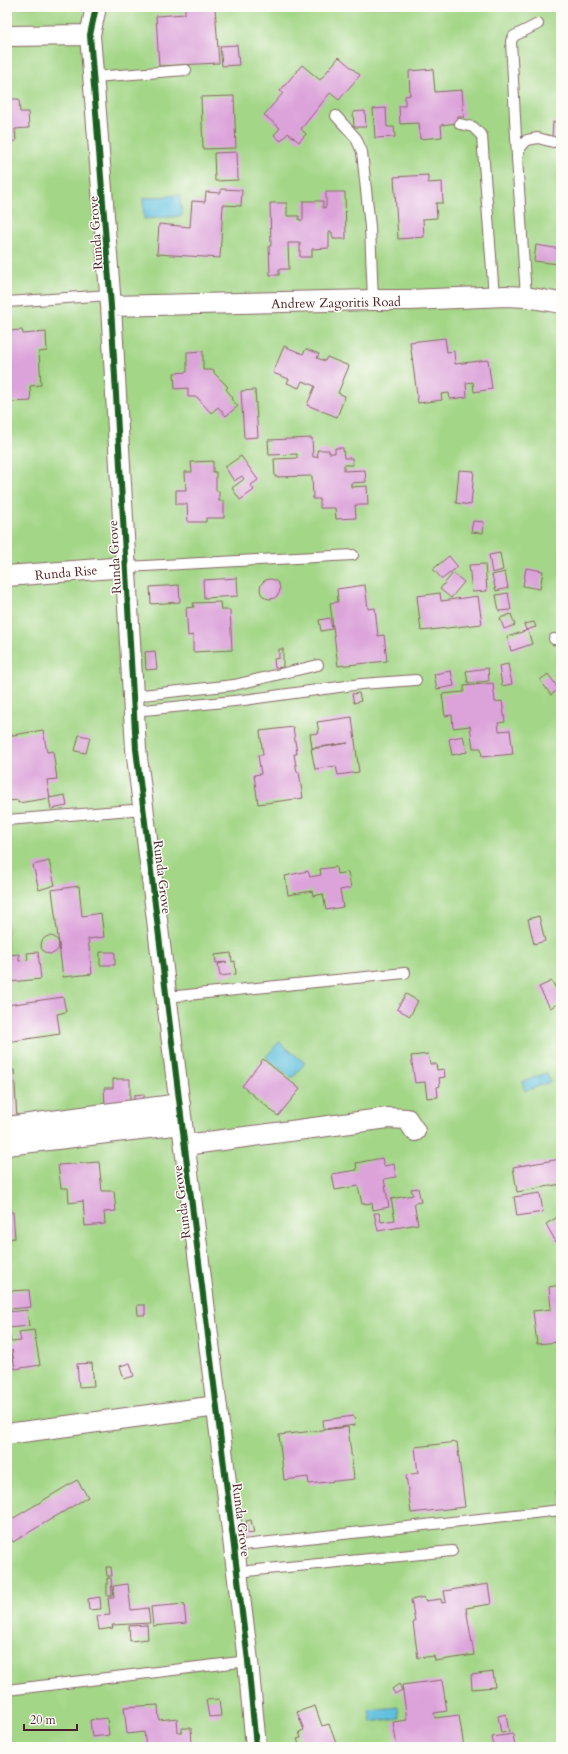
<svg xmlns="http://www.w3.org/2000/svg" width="568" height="1754" viewBox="0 0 568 1754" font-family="Cardo,serif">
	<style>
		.green { fill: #a3d686; stroke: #767a58 }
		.water { fill: #5fc0de; stroke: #547084 }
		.building { fill: #dca3da }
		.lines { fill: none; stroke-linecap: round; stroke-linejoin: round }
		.lane-casing { stroke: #876667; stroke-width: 12 }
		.street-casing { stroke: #876667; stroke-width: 22 }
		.lane { stroke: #fff; stroke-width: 10 }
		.street { stroke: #fff; stroke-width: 20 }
		.cycleway-casing { stroke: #fdfcf7; stroke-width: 8 }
		.cycleway { stroke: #1b5e20; stroke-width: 6 }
		.labels { text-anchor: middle; stroke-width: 3; stroke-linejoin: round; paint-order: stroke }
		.street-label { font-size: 13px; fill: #4a1f2b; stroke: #fdfcf7 }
	</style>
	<rect width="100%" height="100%" fill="#fdfcf7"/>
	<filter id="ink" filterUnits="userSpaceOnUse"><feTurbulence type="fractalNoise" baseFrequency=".025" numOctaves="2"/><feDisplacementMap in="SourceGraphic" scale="8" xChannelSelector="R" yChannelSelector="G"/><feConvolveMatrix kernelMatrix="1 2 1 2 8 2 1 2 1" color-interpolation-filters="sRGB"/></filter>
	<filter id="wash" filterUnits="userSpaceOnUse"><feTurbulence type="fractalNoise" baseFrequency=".012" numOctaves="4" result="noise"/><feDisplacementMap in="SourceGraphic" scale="16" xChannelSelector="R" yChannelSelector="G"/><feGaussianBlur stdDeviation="0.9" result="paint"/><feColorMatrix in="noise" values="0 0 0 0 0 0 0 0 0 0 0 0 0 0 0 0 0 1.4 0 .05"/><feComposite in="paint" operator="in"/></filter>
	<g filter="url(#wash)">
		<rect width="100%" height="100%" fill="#f8e9d6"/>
		<path class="green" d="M7 7H561V1747H7Z"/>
		<path class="water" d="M180 195 182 216 144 219 143 198Z
			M279 1042 305 1063 292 1078 266 1057Z
			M547 1073 550 1082 525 1091 522 1082Z
			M398 1707 399 1718 371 1722 369 1710Z"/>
		<g id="blocks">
			<path class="building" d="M185 7H215L219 63 159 66 156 16 185 14Z
				M237 45 239 65 222 66 220 46Z
				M339 57 360 75 339 100 330 93 301 129 306 134 299 142 288 133 281 141 274 135 280 128 264 115 283 93 280 91 302 65 320 80Z
				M433 69 435 92 462 90 464 117H457V123L441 125 442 137 420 139 419 123 400 124 399 106H405V96L410 95 409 71Z
				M234 96 236 148 203 149 201 97Z
				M7 99H19L20 112H28L29 128 15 129 16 141 7 142Z
				M386 108 387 127H394L395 137 375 138 373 109Z
				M365 111 366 127H354L353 112Z
				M553 122H561V140L552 139Z
				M237 152 238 180 215 181 214 153Z
				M428 175V183L442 182 443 203H436L437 218 423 219 424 237 398 239 394 177Z
				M221 189 242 190 241 206 223 205 220 258 157 254 159 224 190 227 192 201 205 202 206 192 221 193Z
				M326 192H345L346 239H333L332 232H329V248L312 249V257H300V243H288L289 269H279V275H270L269 246H271L270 203H287V216H299V220H303V201H323V208L326 207Z
				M536 245 561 249V271L557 270 558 264 534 261Z
				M22 330 23 334 46 332 47 351 39 352 41 385 30 386 31 401 10 402V399H7V331Z
				M445 338 447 352 454 351 455 364 488 360 492 389 474 392 473 382 466 383 467 397 450 399 449 393 441 394 442 400 418 403 410 342Z
				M284 346 303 354 306 349 319 354 317 358 325 361 327 357 349 366 338 393 345 396 337 417 307 405 315 386 302 381 299 388 287 383 289 379 273 373Z
				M203 351V370H214V373L228 387 226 389 233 398 231 399 238 406 226 416 218 407 211 413 197 397H188V388L175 389 174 373 187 372V352Z
				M255 390 258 437 244 438 241 391Z
				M312 438 313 457H318L317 450H329V453H335V448H343L344 458H352L353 465H344V471L365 470 366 482 351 483V487L367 486 368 505H355L356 518 336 519 335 508H320V499H313L312 476 275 477 274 459 297 458V454L269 455 268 440Z
				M241 456 258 480 251 485 254 490 240 500 232 488 244 479 242 476 234 481 225 467Z
				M213 461V472H216V491H219V501H224V518H206V522H188L187 504H176V490H186L185 472H192L191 462Z
				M459 470 474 471 471 505 456 503Z
				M473 521 484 522 483 533 471 532Z
				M500 553 503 570 492 573 489 555Z
				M449 556 458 567 442 579 433 569Z
				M485 564 487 591 472 592 469 565Z
				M526 568 543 571 540 589 523 586Z
				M505 572 508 588 496 591 492 575Z
				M453 573 464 582 451 598 440 589Z
				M237 578 238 596 204 598 203 580Z
				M260 589a10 10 0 1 1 20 0a10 10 0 1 1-20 0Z
				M179 585 180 602 151 604 150 587Z
				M365 585 368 609 375 608 378 636 384 635 387 661 338 666 330 603 338 602 337 589Z
				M440 593 441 601 478 596 482 624 421 631 417 596Z
				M508 593 511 610 499 611 496 595Z
				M220 602 221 610H230L232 650 193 652V635L188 636 186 608 194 607 193 603Z
				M511 614 515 625 504 629 500 618Z
				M330 618 332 629 321 631 319 620Z
				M534 622 536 627 526 630 524 624Z
				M528 630 532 644 511 651 507 637Z
				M279 649H283V667L275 668 274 659 279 658Z
				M155 651 157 669 146 670 145 652Z
				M508 664 512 684 502 686 499 666Z
				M488 668 489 681 468 683 466 671Z
				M451 671 454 686 437 689 434 674Z
				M548 674 559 689 551 695 540 680Z
				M493 683 495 702 502 701 505 722 498 723 499 731 510 730 513 754 482 757 481 748H473L470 726 453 728 452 715 445 716 442 694 464 692V686Z
				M359 693 361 701 354 703 352 694Z
				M352 717 359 772 338 775 336 766 315 769 311 749 348 743 312 748 310 734 319 733 317 722Z
				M293 727 297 754H294L297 772H299L303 798 258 804 254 775 261 774 258 755H263L260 731Z
				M43 730 47 752 53 751 57 779 47 780 50 798 18 803V800L7 801V736Z
				M79 735 90 737 86 753 75 751Z
				M463 736 467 752 452 755 449 739Z
				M65 795 67 806 51 809 49 798Z
				M49 861 55 885 39 890 33 865Z
				M336 867 337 874 348 872 351 888 340 890 343 907 326 910 323 894 313 896 312 891 288 895 285 876 308 871 310 877 321 875 320 869Z
				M79 886 82 916 101 913 104 937 88 939 92 974 63 977 52 890Z
				M539 916 545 941 534 944 528 919Z
				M41 945a9 9 0 1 1 18 0a9 9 0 1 1-18 0Z
				M38 952 41 979 10 982 8 955 19 954V961L28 960 27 953Z
				M100 952H115V965H100Z
				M231 953 232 962 235 961 236 974 220 976 218 964 227 962 216 963 215 955Z
				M552 981 561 998V1002L550 1008 539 987Z
				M406 994 418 1001 410 1016 397 1009Z
				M63 997 66 1012 57 1014 60 1034 7 1042V1005Z
				M428 1054 430 1064H436L437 1070 444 1069 445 1077 439 1078 440 1086 437 1087 438 1097 427 1098 425 1082 415 1083 411 1056Z
				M263 1059 300 1089 278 1116 242 1086Z
				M7 1070H14L17 1119H7Z
				M113 1079H130V1105L105 1106 104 1088H113Z
				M144 1094V1104H134V1095Z
				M382 1158 384 1166 394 1164 396 1177 384 1179 389 1207 373 1210 372 1203 362 1204 358 1186 335 1190 332 1174 357 1170 356 1163Z
				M561 1159V1184L517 1192 513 1167Z
				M99 1162 102 1191H114L116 1211 104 1212 105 1224 85 1226 83 1201 69 1203 68 1188H61L58 1165Z
				M418 1188 421 1202 414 1203 418 1224 378 1231 374 1213H379L381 1222 395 1220 391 1199 413 1195 411 1189Z
				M540 1193 543 1212 517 1216 514 1197Z
				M13 1212 15 1238 7 1239V1213Z
				M561 1215V1239L556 1242 546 1224Z
				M561 1285V1357H560L559 1342 537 1344 533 1311 551 1309 549 1287Z
				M29 1290 31 1307 10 1309 8 1291Z
				M137 1305H145V1315H138Z
				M27 1310 29 1326 7 1328V1312Z
				M34 1330 40 1365 15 1369 12 1350 13 1361 7 1362V1332H9L11 1342 21 1341 19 1332Z
				M92 1363 94 1386 79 1387 77 1364Z
				M130 1363 134 1376 124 1379 120 1366Z
				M354 1416 355 1425 324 1429 323 1420Z
				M348 1427 354 1479 309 1484 308 1477 284 1480 279 1435Z
				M457 1442 465 1507 411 1513 406 1475 418 1473 415 1447Z
				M77 1480 88 1497 13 1542 7 1533V1522Z
				M251 1520 254 1533 248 1534 246 1521Z
				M106 1567H111L112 1576H107Z
				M107 1578H111L112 1596H107Z
				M128 1584 131 1610 148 1608 150 1623 112 1625 113 1628 99 1630 97 1616 110 1615 108 1598H114L113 1586Z
				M488 1584 491 1604 466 1608 474 1655 435 1661 434 1656 418 1658 413 1623 415 1622 411 1600 424 1597 425 1601 441 1599 442 1603 446 1602 444 1591Z
				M100 1597 101 1609 89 1610 88 1599Z
				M184 1604 186 1623 153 1626 151 1607Z
				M147 1625 148 1639 130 1641 129 1626Z
				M493 1672 495 1687 472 1689 471 1675Z
				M442 1680 447 1711 434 1713 435 1718 459 1715 464 1747H397L393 1722 407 1720 402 1685Z
				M399 1684 402 1690 395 1694 392 1689Z
				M219 1699 221 1716 209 1717 206 1700Z
				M158 1705 159 1720 177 1718 178 1733H182V1728H191L192 1746 205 1745V1747H146L144 1732 127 1734 124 1707Z
				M315 1706 322 1726 329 1724 337 1746 300 1747 297 1739 301 1738 299 1732 304 1730 297 1712Z
				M506 1714 509 1732 501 1733 498 1716Z
				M107 1718 109 1735 92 1737 90 1720Z
				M513 1734 515 1747H494L492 1737Z"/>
		</g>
	</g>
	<g filter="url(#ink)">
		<use href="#blocks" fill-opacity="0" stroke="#876667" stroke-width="1"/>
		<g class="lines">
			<defs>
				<path id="lane" d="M94 77 186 70
					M336 116 356 138 362 152 370 227 373 300
					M460 124 473 127 482 136 494 297
					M517 156 511 41 514 36 538 24
					M526 297 517 158 520 148 527 140 538 138 553 142
					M7 302 110 295
					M126 567 353 555
					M554 639 561 640
					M133 696 234 685 318 665
					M134 711 244 700 361 684 416 680
					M7 820 144 809
					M167 997 405 973
					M234 1546 561 1510
					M237 1572 452 1551
					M7 1690 248 1661"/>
				<path id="street" d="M96 7 90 35 111 306 136 749 248 1661 256 1747
					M7 36 90 35
					M111 306 373 300H409L506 296 526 297 561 303
					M7 576 126 567
					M7 1127 180 1104
					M7 1145 182 1124
					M185 1145 388 1118 407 1119 415 1131
					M7 1434 217 1406"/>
			</defs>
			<use href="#lane" class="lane-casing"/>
			<use href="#street" class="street-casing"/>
			<use href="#lane" class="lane"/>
			<use href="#street" class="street"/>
			<defs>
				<path id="cycleway" d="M96 7 90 35 111 306 136 749 248 1661 256 1747"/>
			</defs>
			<use href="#cycleway" class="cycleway-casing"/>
			<use href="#cycleway" class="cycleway"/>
		</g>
	</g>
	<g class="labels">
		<g class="street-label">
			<text transform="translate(95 233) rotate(-94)" y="5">Runda Grove</text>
			<text transform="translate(336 302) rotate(-1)" y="5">Andrew Zagoritis Road</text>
			<text transform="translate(114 557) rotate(-93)" y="5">Runda Grove</text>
			<text transform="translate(66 572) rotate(-5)" y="5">Runda Rise</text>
			<text transform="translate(163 877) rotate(83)" y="5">Runda Grove</text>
			<text transform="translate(181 1202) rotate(-97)" y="5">Runda Grove</text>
			<text transform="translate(242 1520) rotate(83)" y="5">Runda Grove</text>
		</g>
	</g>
	<rect width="568" height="1754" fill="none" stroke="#fdfcf7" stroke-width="24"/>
	<path d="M24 1724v6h53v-6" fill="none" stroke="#4a1f2b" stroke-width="2"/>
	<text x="30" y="1724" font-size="12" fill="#4a1f2b" stroke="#fdfcf7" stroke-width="3" paint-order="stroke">20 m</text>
</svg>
